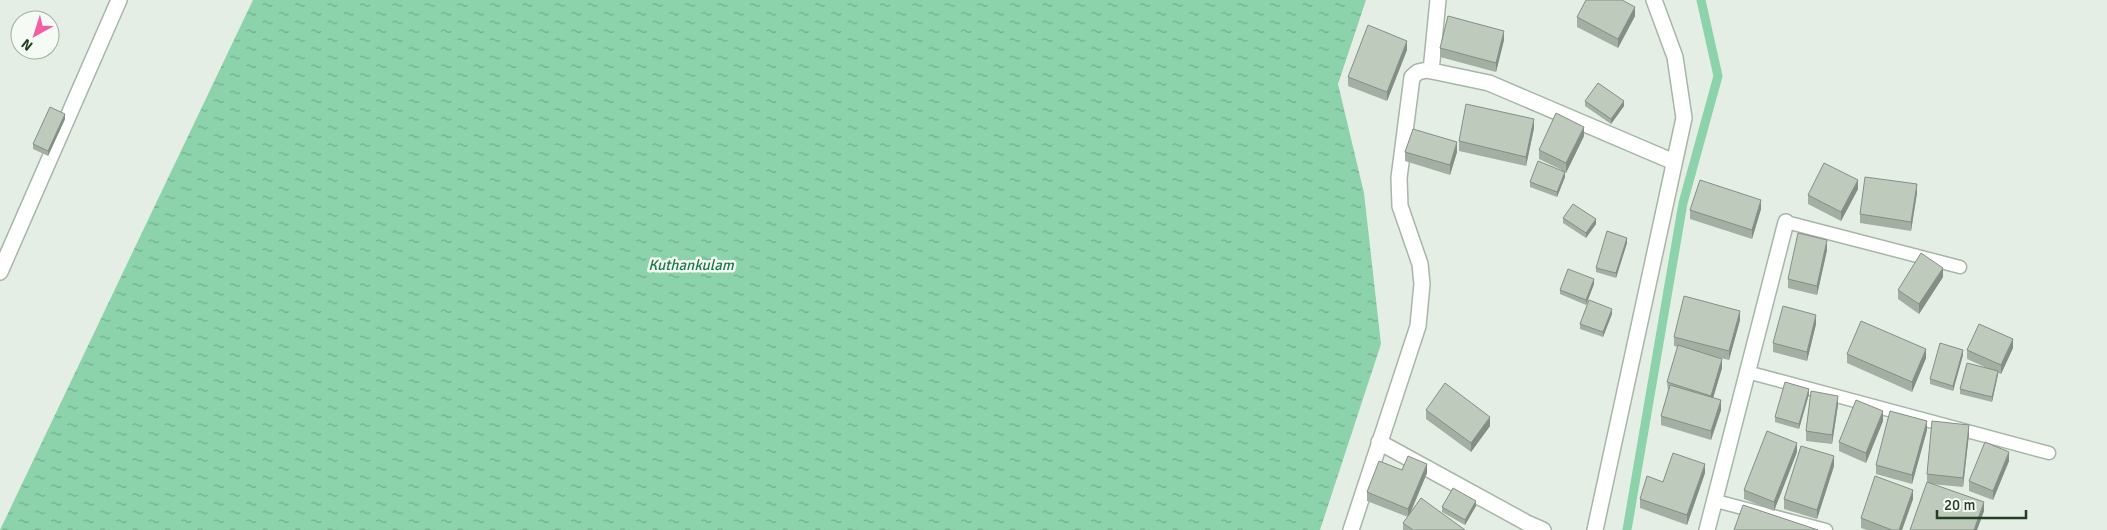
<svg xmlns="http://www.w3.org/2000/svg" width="2107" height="530" viewBox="0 0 2107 530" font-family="Signika,sans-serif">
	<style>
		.water { fill: url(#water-ripples) }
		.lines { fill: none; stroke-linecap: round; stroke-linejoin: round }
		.stream { stroke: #8cd3ac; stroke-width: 9 }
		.service-casing { stroke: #a7b6a7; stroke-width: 15 }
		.minor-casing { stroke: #a7b6a7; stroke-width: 18 }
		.service { stroke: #fff; stroke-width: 12 }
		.minor { stroke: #fff; stroke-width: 15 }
		.wall { fill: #a3afa2 }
		.shaded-wall { fill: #858e84 }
		.building { fill: #becbbc; stroke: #858e84 }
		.labels { text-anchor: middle; stroke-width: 5; stroke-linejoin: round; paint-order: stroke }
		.water-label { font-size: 15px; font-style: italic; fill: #1c7c48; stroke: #f6faf5 }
	</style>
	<defs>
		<pattern id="water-ripples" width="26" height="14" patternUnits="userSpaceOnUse" patternTransform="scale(1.25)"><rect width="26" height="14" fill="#8cd3ac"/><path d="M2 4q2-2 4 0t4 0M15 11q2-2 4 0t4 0" fill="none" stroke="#72ad8c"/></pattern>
	</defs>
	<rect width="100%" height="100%" fill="#e5eee4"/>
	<path class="water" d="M253 0H1366L1338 84 1364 193 1381 344 1320 530H0Z"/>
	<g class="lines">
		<path class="stream" d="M1627 530 1683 203 1718 76 1701 0"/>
		<defs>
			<path id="service" d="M1786 222 1960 267
				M1747 372 2049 453
				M1716 501 1826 530"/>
			<path id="minor" d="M1431 71 1438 0
				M0 272 119 0
				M1379 442 1527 523 1543 530
				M1351 530 1418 326 1422 284 1420 264 1400 206 1399 178 1412 77 1418 72 1427 70 1489 83 1674 162
				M1595 530 1684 118 1675 57 1654 0
				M1707 530 1786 222"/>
		</defs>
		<use href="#service" class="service-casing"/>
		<use href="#minor" class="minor-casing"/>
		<use href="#service" class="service"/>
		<use href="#minor" class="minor"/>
	</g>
	<path class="wall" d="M1635 16 1618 48 1577 27V17Z
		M1504 40 1496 72 1440 57V48Z
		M1407 50 1387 101 1348 86V77Z
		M1585 101 1624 106 1611 124 1585 106Z
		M65 119 48 156 33 149V144Z
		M1534 128 1526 166 1459 151V141Z
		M1584 136 1566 173 1565 172V177L1557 197 1530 187V182L1562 170 1539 159V150Z
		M1405 152H1457L1450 175 1405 161Z
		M1858 189 1841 221 1808 204V195Z
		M1917 193 1911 231 1860 223V214Z
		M1761 209 1752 239 1690 219V210Z
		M1563 218 1596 224 1586 238 1563 223Z
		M1627 243 1616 278 1596 272V268Z
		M1827 250 1817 295 1788 288V279Z
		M1943 277 1919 314 1898 299V290Z
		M1594 284 1586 305 1560 294V290Z
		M1612 314 1603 337 1580 329V324Z
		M1740 320 1729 360 1716 357 1722 368 1713 398 1721 410 1711 440 1661 425V416L1668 391 1667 382 1678 347 1674 346V337Z
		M1816 324 1807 361 1773 352V343Z
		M2013 348 2001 374 1998 373 1992 402 1960 394V389L1987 368 1967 359V350Z
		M1847 354 1926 358 1912 392 1847 363Z
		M1963 355 1953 391 1930 384V379Z
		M1809 394 1799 429 1775 422V417Z
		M1838 405 1832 444 1806 441V431Z
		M1426 410 1490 426 1471 452 1426 419Z
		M1883 421 1866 463 1839 451V442Z
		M1927 430 1912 484 1876 474V465Z
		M1969 434 1963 487 1931 484 1984 511 1977 530H1910L1927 483V474Z
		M1797 452 1774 511 1744 499V490Z
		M2009 461 1993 500 1969 491V481Z
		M1834 466 1817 519 1784 509V499Z
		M1402 470 1427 473 1410 514 1465 530H1403V523L1408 517 1367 501V492Z
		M1705 473 1687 525 1640 508V499L1663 482Z
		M1913 499 1902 530H1867L1861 528V518Z
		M1476 506 1465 525 1442 512V507Z"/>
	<path class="shaded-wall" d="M1635 7V16L1618 48V39Z
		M1504 31V40L1496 72V63Z
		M1407 41V50L1387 101V92Z
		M1624 101V106L1611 124V119Z
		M65 114V119L48 156V151Z
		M1534 119V128L1526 166V157Z
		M1584 127V136L1566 173V163Z
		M1457 142V152L1450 175V165Z
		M1565 172V177L1557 197V192Z
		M1858 180V189L1841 221V212Z
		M1917 184V193L1911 231V222Z
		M1761 200V209L1752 239V230Z
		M1596 219V224L1586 238V233Z
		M1627 238V243L1616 278V273Z
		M1827 240V250L1817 295V286Z
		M1943 268V277L1919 314V304Z
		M1594 279V284L1586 305V300Z
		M1612 309V314L1603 337V332Z
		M1740 311V320L1729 360V351Z
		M1816 315V324L1807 361V352Z
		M2013 339V348L2001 374V365Z
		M1926 349V358L1912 392V382Z
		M1963 350V355L1953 391V386Z
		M1722 359V368L1711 405V396Z
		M1998 371V375L1992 402V397Z
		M1809 389V394L1799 429V424Z
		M1838 396V405L1832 444V435Z
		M1721 400V410L1711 440V431Z
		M1883 411V421L1866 463V453Z
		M1490 417V426L1471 452V443Z
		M1927 421V430L1912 484V475Z
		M1969 425V434L1963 487V478Z
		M1797 443V452L1774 511V502Z
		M2009 452V461L1993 500V491Z
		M1834 456V466L1817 519V510Z
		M1427 464V473L1408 518V509Z
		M1705 464V473L1687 525V515Z
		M1913 490V499L1902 530H1899Z
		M1476 501V506L1465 525V520Z
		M1984 502V511L1977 530H1974Z"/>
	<path class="building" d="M1586 0H1622L1635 7 1618 39 1577 17Z
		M1448 16 1504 31 1496 63 1440 48Z
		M1368 25 1407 41 1387 92 1348 77Z
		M1598 83 1624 101 1611 119 1585 101Z
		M1466 104 1534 119 1526 157 1459 141Z
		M50 107 65 114 48 151 33 144Z
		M1556 113 1584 127 1566 163 1539 150Z
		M1413 129 1457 142 1450 165 1405 152Z
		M1538 161 1565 172 1557 192 1530 182Z
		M1824 163 1858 180 1841 212 1808 195Z
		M1865 177 1917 184 1911 222 1860 214Z
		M1700 180 1761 200 1752 230 1690 210Z
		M1573 204 1596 219 1586 233 1563 218Z
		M1607 231 1627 238 1616 273 1596 268Z
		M1798 233 1827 240 1817 286 1788 279Z
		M1921 253 1943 268 1919 304 1898 290Z
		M1568 269 1594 279 1586 300 1560 290Z
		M1684 296 1740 311 1729 351 1674 337Z
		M1589 300 1612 309 1603 332 1580 324Z
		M1783 306 1816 315 1807 352 1773 343Z
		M1861 321 1926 349 1912 382 1847 354Z
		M1979 324 2013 339 2001 365 1967 350Z
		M1940 343 1963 350 1953 386 1930 379Z
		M1678 345 1722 359 1711 396 1667 382Z
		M1967 363 1998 371 1992 397 1960 389Z
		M1785 382 1809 389 1799 424 1775 417Z
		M1445 383 1490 417 1471 443 1426 410Z
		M1670 385 1721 400 1711 431 1661 416Z
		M1811 391 1838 396 1832 435 1806 431Z
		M1856 400 1883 411 1866 453 1839 442Z
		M1890 411 1927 421 1912 475 1876 465Z
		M1932 421 1969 425 1963 478 1927 474Z
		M1767 431 1797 443 1774 502 1744 490Z
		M1985 442 2009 452 1993 491 1969 481Z
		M1801 446 1834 456 1817 510 1784 499Z
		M1673 453 1705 464 1687 515 1640 499 1647 476 1663 482Z
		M1408 456 1427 464 1408 509 1367 492 1379 461 1402 470Z
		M1875 476 1913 490 1899 530H1892L1861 518Z
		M1927 482 1984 502 1974 530H1910Z
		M1453 488 1476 501 1465 520 1442 507Z
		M1421 498 1465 530H1413L1403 523Z
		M1743 505 1818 530H1734Z"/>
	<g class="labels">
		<g class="water-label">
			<text x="691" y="270">Kuthankulam</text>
		</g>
	</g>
	<g transform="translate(35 35) rotate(219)"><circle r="24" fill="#f6faf5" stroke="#a2afa1"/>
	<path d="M0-4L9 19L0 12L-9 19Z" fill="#f35da2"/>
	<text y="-8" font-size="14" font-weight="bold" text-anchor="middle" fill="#233f24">N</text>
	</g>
	<path d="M1937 510v8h89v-8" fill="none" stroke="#233f24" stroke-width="2.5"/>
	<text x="1944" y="510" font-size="15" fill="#233f24" stroke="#f6faf5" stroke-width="4" paint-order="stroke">20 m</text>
</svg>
